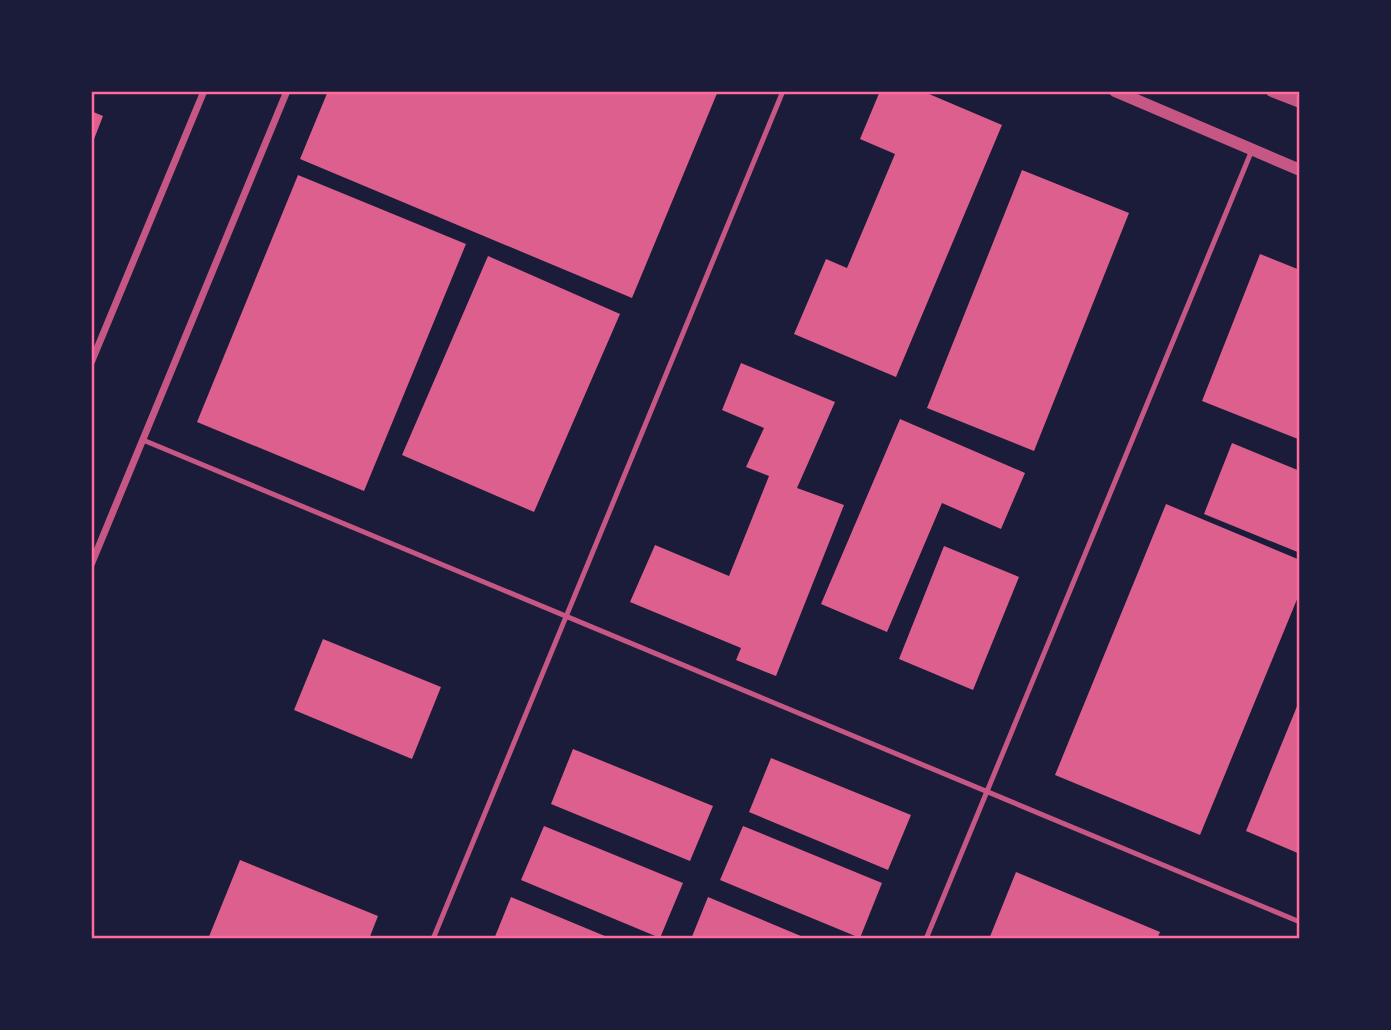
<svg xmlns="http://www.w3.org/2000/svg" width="1391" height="1030" viewBox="0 0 1391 1030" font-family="Barlow,sans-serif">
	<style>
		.building { fill: #dd5f8e }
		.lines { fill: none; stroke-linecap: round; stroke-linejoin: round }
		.service { stroke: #c65784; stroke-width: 5 }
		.minor { stroke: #c65784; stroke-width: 7 }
		.tertiary { stroke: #c65784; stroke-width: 12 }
		.neatline { fill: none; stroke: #ff6b9d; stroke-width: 2.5 }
	</style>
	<rect width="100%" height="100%" fill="#1b1b3a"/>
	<path class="building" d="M328 91H718L632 298 300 159Z
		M880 91H922L1002 125 896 377 794 334 826 259 847 268 895 154 860 139Z
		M91 111 103 116 91 147Z
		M1022 170 1129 213 1034 451 927 408Z
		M298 175 466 244 364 491 197 422Z
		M1260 254 1300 270 1298 439 1202 401Z
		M488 256 620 314 534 512 402 455Z
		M741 363 835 402 797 488 844 505 776 676 736 660 741 648 630 602 655 545 729 576 769 476 746 467 764 428 722 410Z
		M900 419 1025 473 1001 529 942 503 887 632 821 604Z
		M1232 443 1300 471V553L1204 514Z
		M1166 504 1300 560V592L1200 835 1055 775Z
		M944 546 1019 577 973 690 899 659Z
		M323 639 441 687 412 759 294 710Z
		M1300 699V854L1246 831Z
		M573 749 713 806 690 861 551 804Z
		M771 758 911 815 888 870 749 812Z
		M544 826 683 883 660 938 521 880Z
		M743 826 882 883 860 938 720 880Z
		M240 860 378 916 369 939H208Z
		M1016 872 1160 932 1157 939H989Z
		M511 897 612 939H494Z
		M708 897 808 939H691Z"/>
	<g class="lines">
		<path class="service" d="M143 440 1300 922
			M433 939 783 91
			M926 939 1252 150"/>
		<path class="minor" d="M91 363 204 91
			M91 565 287 91"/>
		<path class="tertiary" d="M1115 91 1300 170
			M1272 91 1300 102"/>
	</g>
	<rect width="1391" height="1030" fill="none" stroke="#1b1b3a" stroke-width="186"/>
	<rect x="93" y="93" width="1205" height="844" class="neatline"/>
</svg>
